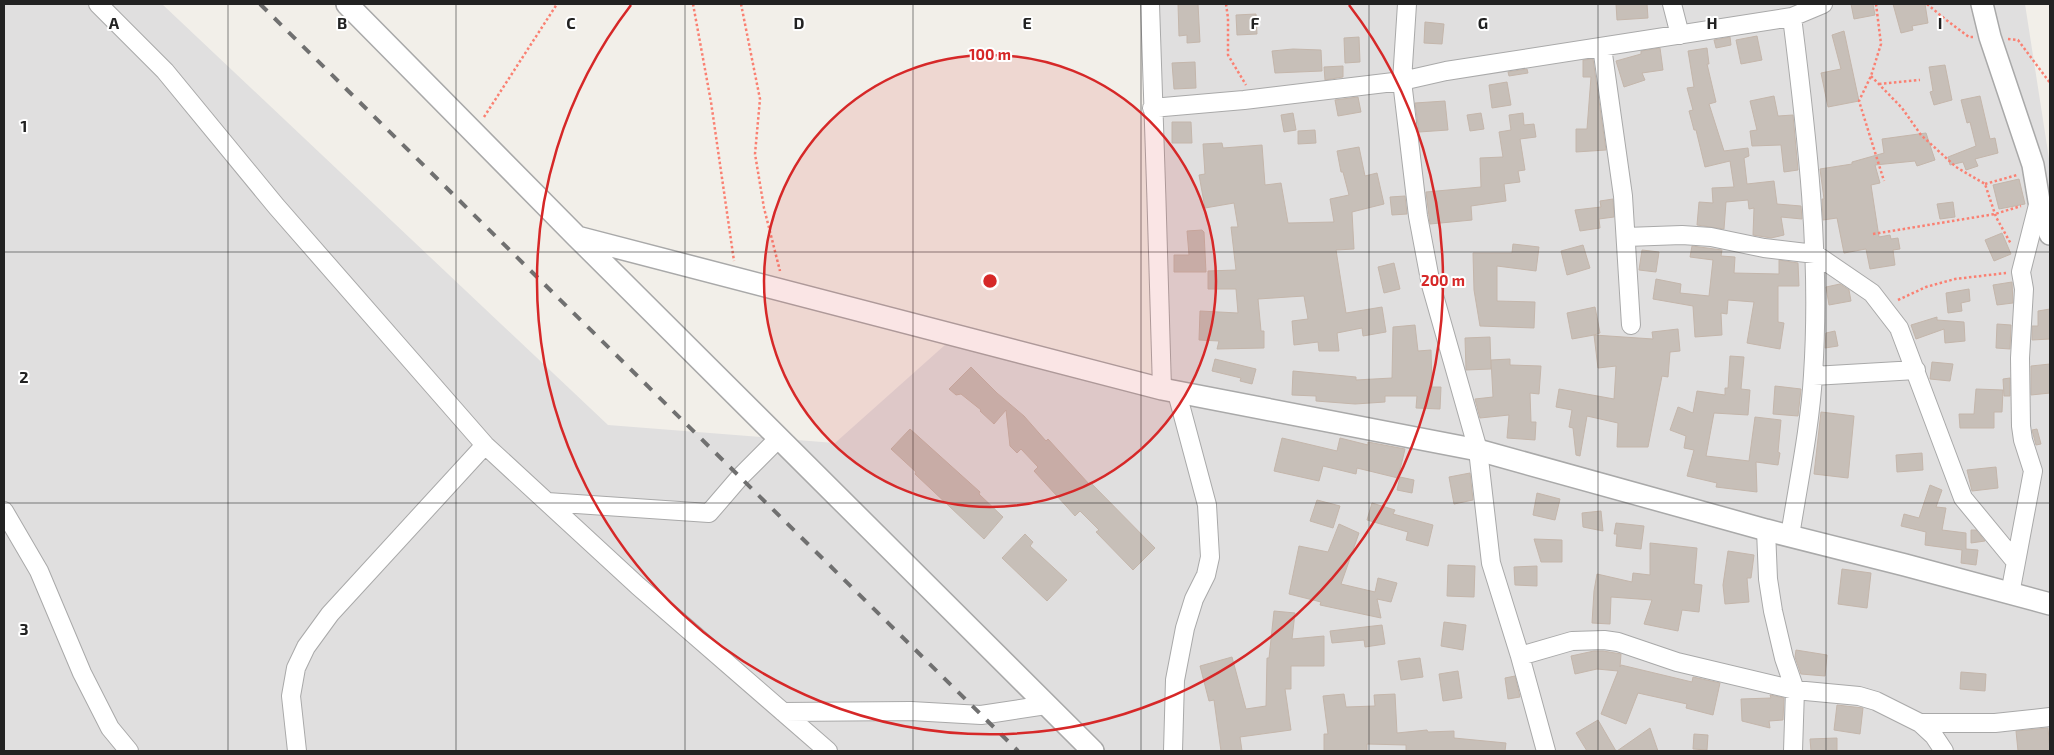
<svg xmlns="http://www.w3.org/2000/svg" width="2054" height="755" viewBox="0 0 2054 755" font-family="'Exo 2',sans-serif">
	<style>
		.residential { fill: #e0dfdf }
		.building { fill: #c7bfb8; stroke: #c4b6ab }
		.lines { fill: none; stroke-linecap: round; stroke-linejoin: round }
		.minor-casing { stroke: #a9a9a9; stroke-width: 20 }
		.tertiary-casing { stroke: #a9a9a9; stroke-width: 24 }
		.path { stroke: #fa8072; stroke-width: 2.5; stroke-dasharray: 2.5 2.5; stroke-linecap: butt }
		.minor { stroke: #fff; stroke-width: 18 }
		.tertiary { stroke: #fff; stroke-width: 21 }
		.rail { stroke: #707070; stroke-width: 4; stroke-dasharray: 10 10; stroke-linecap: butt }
		.grid { fill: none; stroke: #222; stroke-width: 1; stroke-opacity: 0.55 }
		.ring { fill: none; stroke: #d62828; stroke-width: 2.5 }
		.grid-label { font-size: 16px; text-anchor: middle; font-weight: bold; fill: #222; stroke: #fff; stroke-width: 4; stroke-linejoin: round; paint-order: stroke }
		.centre { fill: #d62828; stroke: #fff; stroke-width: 2.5 }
		.ring-label { font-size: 15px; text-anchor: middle; font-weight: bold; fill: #d62828; stroke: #fff; stroke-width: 4; stroke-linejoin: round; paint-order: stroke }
	</style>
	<rect width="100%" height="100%" fill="#f2efe9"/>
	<path class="residential" d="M4 4H162L608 425 835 443 955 336 1166 402 1159 4H2025L2050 165V751H4Z"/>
	<path class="building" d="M1178 4H1198L1200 42 1187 43V35L1179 36Z
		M1616 4H1647L1648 18 1617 20Z
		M1851 4H1873L1875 15 1854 19Z
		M1893 4H1925L1928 23 1912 26 1913 30 1901 33Z
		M1256 14 1257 34 1237 35 1236 15Z
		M1425 22 1444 24 1442 44 1424 43Z
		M1844 31 1859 101 1828 107 1821 73 1841 69 1832 35Z
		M1757 36 1762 60 1741 64 1736 40Z
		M1359 37 1360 62 1345 63 1344 38Z
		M1730 37 1731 45 1716 48 1714 40Z
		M1660 48 1663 70 1642 73 1645 80 1624 87 1616 61 1641 54V51Z
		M1707 48 1709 64H1707L1716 102 1709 104 1724 151 1748 148 1749 156 1744 158 1747 184 1774 181 1777 204 1801 206 1802 219 1781 217 1784 235 1771 238 1753 235 1754 208 1749 209 1748 200 1726 202 1724 229 1697 225 1699 202 1713 203 1712 188 1734 187 1730 161 1705 167 1696 130H1694L1689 111 1693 110 1687 88 1694 87 1688 51Z
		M1293 49 1321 50 1322 71 1275 73 1272 51Z
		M1593 59 1606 150 1576 152V129H1587L1591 77H1583V60Z
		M1195 62 1196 88 1174 89 1172 63Z
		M1945 65 1952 100 1934 105 1930 92 1933 91 1929 67Z
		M1343 66V77L1325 80 1324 67Z
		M1527 69 1528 73 1509 76 1508 72Z
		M1507 82 1511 105 1492 108 1489 85Z
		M1774 96 1778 116 1793 115 1798 170 1784 172 1781 145 1752 146 1750 131 1757 130 1750 101Z
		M1980 96 1990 139 1995 138 1998 153 1975 159 1978 166 1966 170 1963 162 1950 165 1948 157 1976 146 1970 122 1967 123 1961 100Z
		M1358 97 1361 112 1338 116 1335 100Z
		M1445 101 1448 130 1419 132 1415 103Z
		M1293 113 1296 130 1284 132 1281 115Z
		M1481 113 1484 129 1470 131 1467 115Z
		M1523 113 1524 125 1534 124 1536 137 1520 139 1525 170 1518 171 1520 182 1504 184 1506 201 1471 206 1472 220 1430 224 1426 192 1481 187 1480 158 1503 157 1499 132 1511 130 1509 115Z
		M1172 122H1191L1192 143H1172Z
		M1315 130 1316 143 1298 144V131Z
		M1926 133 1935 160 1917 166 1915 161 1875 165 1880 183 1871 185 1879 237 1890 235 1891 239 1898 238 1900 249 1893 250 1895 265 1870 269 1866 249 1844 253 1837 218 1823 220 1822 199H1824L1820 169 1852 164V162L1884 153 1882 139Z
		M1222 143 1223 148 1262 145 1265 185 1281 183 1288 223 1334 222 1330 199 1349 195 1343 172H1341L1337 151 1359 147 1365 176 1377 173 1384 204 1352 212 1354 249 1336 250 1346 313 1382 307 1386 332 1363 336 1362 328 1337 333 1339 351H1319L1318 342 1294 345 1292 321 1308 319 1304 296 1258 299 1261 331H1264V348L1217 349 1219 341 1199 340 1200 311 1238 313 1236 289H1208V271L1236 270 1231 227H1238L1234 203 1205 208 1199 175 1205 174 1203 144Z
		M2019 179 2025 204 1999 209 1993 185Z
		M1405 196 1407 214 1392 215 1390 197Z
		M1613 199 1614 217 1599 219 1600 228 1580 231 1575 210 1601 207 1600 201Z
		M1953 202 1955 217 1940 219 1937 204Z
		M1202 230 1204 232 1206 272H1174V255H1189L1187 231Z
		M2002 233 2011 254 1994 261 1985 240Z
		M1513 244 1539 247 1536 271 1497 266V301L1535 302 1534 328 1480 326 1474 290 1473 253H1512Z
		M1583 245 1590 268 1567 275 1561 251Z
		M1692 246 1722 250 1721 256 1735 257 1734 273 1779 274V260L1798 263 1799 286H1778V322L1784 323 1780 349 1747 343 1754 302 1728 300 1727 314 1721 313 1722 335 1695 337 1693 306 1653 299 1656 279 1681 284 1680 293 1709 296 1713 260 1690 257Z
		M1642 250 1659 252 1656 272 1639 270Z
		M1394 263 1400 289 1384 293 1378 267Z
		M2012 282 2013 303 1997 305 1993 285Z
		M1840 284 1849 290 1851 301 1829 305 1826 287Z
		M1969 289 1970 301 1961 303 1962 311 1948 313 1946 293Z
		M1595 307 1600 333 1594 335 1653 339 1652 332 1678 329 1680 351 1670 352 1668 377 1662 376 1648 447H1617L1618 423 1587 416 1580 456 1576 455 1573 428 1569 427 1572 410 1556 407 1559 389 1614 399 1616 366 1598 368 1594 335 1572 339 1567 313Z
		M2050 309V339L2032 340V326H2038V311Z
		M1937 317V320L1964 322 1965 341 1945 343 1944 329 1916 339 1911 325Z
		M1997 324 2011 325 2010 349 1996 348Z
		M1415 325 1418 351 1431 350 1432 387H1441L1440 409 1416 408 1417 396H1385V402L1355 404 1316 401V396L1292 395 1293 371 1356 377V380L1392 378 1393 327Z
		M1835 331 1838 346 1825 348 1826 333Z
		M1490 337 1491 369 1466 370 1465 338Z
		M1730 356 1744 357 1741 389 1750 390 1748 415 1714 413 1706 456 1749 461 1755 417 1781 420 1778 452 1780 453 1778 465 1756 462 1757 492 1716 487 1717 483 1687 476 1694 450 1684 448 1686 436 1670 430 1678 407 1693 413 1697 391 1725 395V388H1728Z
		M1215 359 1256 369 1252 384 1240 381 1241 378 1212 371Z
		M1510 359V365L1541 366 1539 394 1530 393 1531 422H1536L1535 440 1507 438 1509 415 1480 418 1475 399 1493 397 1491 360Z
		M1932 362 1953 364 1950 381 1930 379Z
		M2050 364V393L2031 395V366Z
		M971 367 997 393 1024 416 1046 441 1048 439 1089 484 1091 483 1155 548 1133 570 1096 532 1099 530 1080 511 1075 516 1067 507 1034 471 1038 467 1021 449 1017 453 1010 446 1006 410 994 424 980 411 981 410 961 394 956 395 949 389Z
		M2010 378V396H2004L2003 379Z
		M1775 386 1801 389 1798 416 1773 414Z
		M1976 389 2003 390 2002 412H1994V428H1960L1959 414H1974Z
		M1821 412 1854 416 1848 478 1814 474Z
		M910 429 980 492 979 494 1003 517 984 539 915 474 916 472 891 449Z
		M2037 429 2041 444 2036 445 2032 430Z
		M1282 438 1337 451 1340 438 1368 445V442L1405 449 1398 478 1357 468 1356 474 1323 466 1319 481 1274 471Z
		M1922 453 1923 470 1897 472 1896 455Z
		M1996 467 1998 488 1972 491 1967 470Z
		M1470 473 1473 500 1454 504 1449 477Z
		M1400 477 1414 480 1412 493 1397 490Z
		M1930 485 1942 490 1936 507 1946 508 1942 530 1966 533V549L1978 550 1976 565 1961 563 1962 550 1925 545 1926 532 1901 526 1904 514 1919 518Z
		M1537 493 1560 499 1555 520 1533 515Z
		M1317 500 1340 506 1333 528 1310 521Z
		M1372 503 1395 510 1393 514 1433 525 1428 546 1406 540 1408 532 1367 520Z
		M1601 511 1603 531 1583 527 1582 513Z
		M1616 523 1644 526 1641 549 1616 546 1617 534H1614Z
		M1339 524 1359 533 1341 584 1375 592 1378 578 1397 583 1391 602 1377 599 1381 618 1320 605 1321 602 1289 594 1299 546 1328 552Z
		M1971 530H1976L1985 541 1971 543Z
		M1025 534 1033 542 1030 546 1067 580 1047 601 1002 558Z
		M1534 539 1562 540V562H1541Z
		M1650 543 1697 548 1694 584 1702 585 1699 612 1682 610 1678 631 1644 624 1652 600 1611 597 1610 624 1592 623 1594 591 1597 574 1632 582 1633 573 1650 575Z
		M1728 551 1754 555 1751 578H1747L1749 602 1725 604 1723 585Z
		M1448 565 1475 566 1474 597 1447 596Z
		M1537 566V586L1515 585 1514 567Z
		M1842 569 1871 573 1867 608 1838 604Z
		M1274 611 1295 613 1292 639 1324 636V666H1291V689H1285L1291 730 1240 737 1242 751H1221L1214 700 1209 701 1200 666 1232 657 1246 709 1266 706 1267 658H1269Z
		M1444 622 1466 625 1463 650 1441 646Z
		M1382 625 1385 644 1365 647 1364 640 1332 643 1330 631Z
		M1796 650 1827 655 1825 676 1801 674 1795 657Z
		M1594 651H1603L1621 654 1620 667 1621 665 1692 682 1693 677 1720 683 1713 715 1686 708 1687 704 1638 693 1626 724 1601 714 1618 671 1597 669 1575 674 1571 656Z
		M1420 658 1423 677 1401 680 1398 661Z
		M1458 671 1462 698 1443 701 1439 674Z
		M1961 672 1986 674 1985 691 1960 689Z
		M1515 676 1520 697 1508 699 1505 678Z
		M1344 694 1346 707 1375 706 1374 695 1395 694 1397 733 1427 730 1428 732 1454 731V738L1506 743 1505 751H1406V745L1367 744V751H1324V734H1328L1323 696Z
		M1770 695 1784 698 1783 720 1769 721 1770 728 1742 721 1741 699 1771 698Z
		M1837 705 1863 708 1860 734 1834 730Z
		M1598 720 1616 751H1587L1576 733Z
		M1650 728 1658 751H1617Z
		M2048 728 2050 751H2018L2016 731Z
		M1694 734 1708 735 1707 750 1693 749Z
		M1837 738V751H1811L1810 739Z"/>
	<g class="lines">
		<defs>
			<path id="minor" d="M98 4 165 71 276 206 485 445 638 586 828 751
				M1150 4C1154 132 1159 261 1162 389
				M1407 4 1402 81 1418 216 1431 285 1478 450 1491 563 1520 656 1546 751
				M1672 4 1680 35
				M1602 47 1623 196 1631 325
				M1152 108 1244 100 1402 81 1446 71 1792 17 1823 4
				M1626 237 1682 235 1711 237 1764 248 1815 254 1872 293 1899 328 1963 498 2015 561
				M1813 376 1916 370
				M547 502 709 513 740 477 779 438
				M4 511 39 571 82 673 110 728 129 751
				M1766 530 1768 579 1773 611 1784 658 1795 690 1793 751
				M1790 536C1798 484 1810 428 1813 375 1821 255 1807 136 1792 17
				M2010 594 2033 471 2023 440 2021 426 2020 358 2024 289 2021 272 2039 201
				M1520 656 1572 641 1604 640 1618 642 1677 662 1795 690 1859 696 1876 701 1920 723H1995L2050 717
				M783 712 911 711 981 715 1046 705
				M1920 723 1934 736 1944 751
				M297 751 291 696 296 668 306 647 330 614 485 445
				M1173 751 1175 680 1185 628 1194 599 1206 575 1210 557 1207 505 1177 393"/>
			<path id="tertiary" d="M347 4 577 237 1093 751
				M1982 4 1990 37 2033 165 2039 201 2050 234
				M577 237 1162 389 1478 450 1766 530 1905 565 2050 604"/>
		</defs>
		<use href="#minor" class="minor-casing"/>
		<use href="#tertiary" class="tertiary-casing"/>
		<path class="path" d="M693 4 711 102 734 261
			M741 4 760 99 755 154 764 208 780 271
			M1226 4 1228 18V55L1246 85
			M1876 4 1881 44 1871 76 1859 101 1884 181
			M1927 4 1945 19 1969 37H1973
			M2008 39 2018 40 2050 83
			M1871 76 1902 108 1921 135 1956 167 1985 184 1996 217 2011 244
			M1879 84 1920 80
			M484 117 557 4
			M1985 184 2017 175
			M1873 234 1995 214 2021 206
			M1898 300 1926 287 1955 279 2006 273"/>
		<use href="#minor" class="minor"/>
		<use href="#tertiary" class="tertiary"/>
		<path class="rail" d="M260 4 1018 751"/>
	</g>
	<path class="grid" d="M228 4V751M456 4V751M685 4V751M913 4V751M1141 4V751M1369 4V751M1598 4V751M1826 4V751M4 252H2050M4 503H2050"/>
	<circle cx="990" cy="281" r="226" fill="#d62828" fill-opacity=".12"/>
	<g class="ring">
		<circle cx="990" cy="281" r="226"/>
		<path d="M1349 5A453 453 0 1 1 631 5"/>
	</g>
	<g class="grid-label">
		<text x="114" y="29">A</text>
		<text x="342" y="29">B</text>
		<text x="571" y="29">C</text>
		<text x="799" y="29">D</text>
		<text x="1027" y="29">E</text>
		<text x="1255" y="29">F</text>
		<text x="1483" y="29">G</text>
		<text x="1712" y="29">H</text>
		<text x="1940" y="29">I</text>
		<text x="24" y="132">1</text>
		<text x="24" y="383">2</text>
		<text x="24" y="635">3</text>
	</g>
	<circle cx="990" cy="281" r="8" class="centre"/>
	<g class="ring-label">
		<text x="990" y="60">100 m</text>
		<text x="1443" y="286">200 m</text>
	</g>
	<rect width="2054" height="755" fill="none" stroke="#222222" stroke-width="10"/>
</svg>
